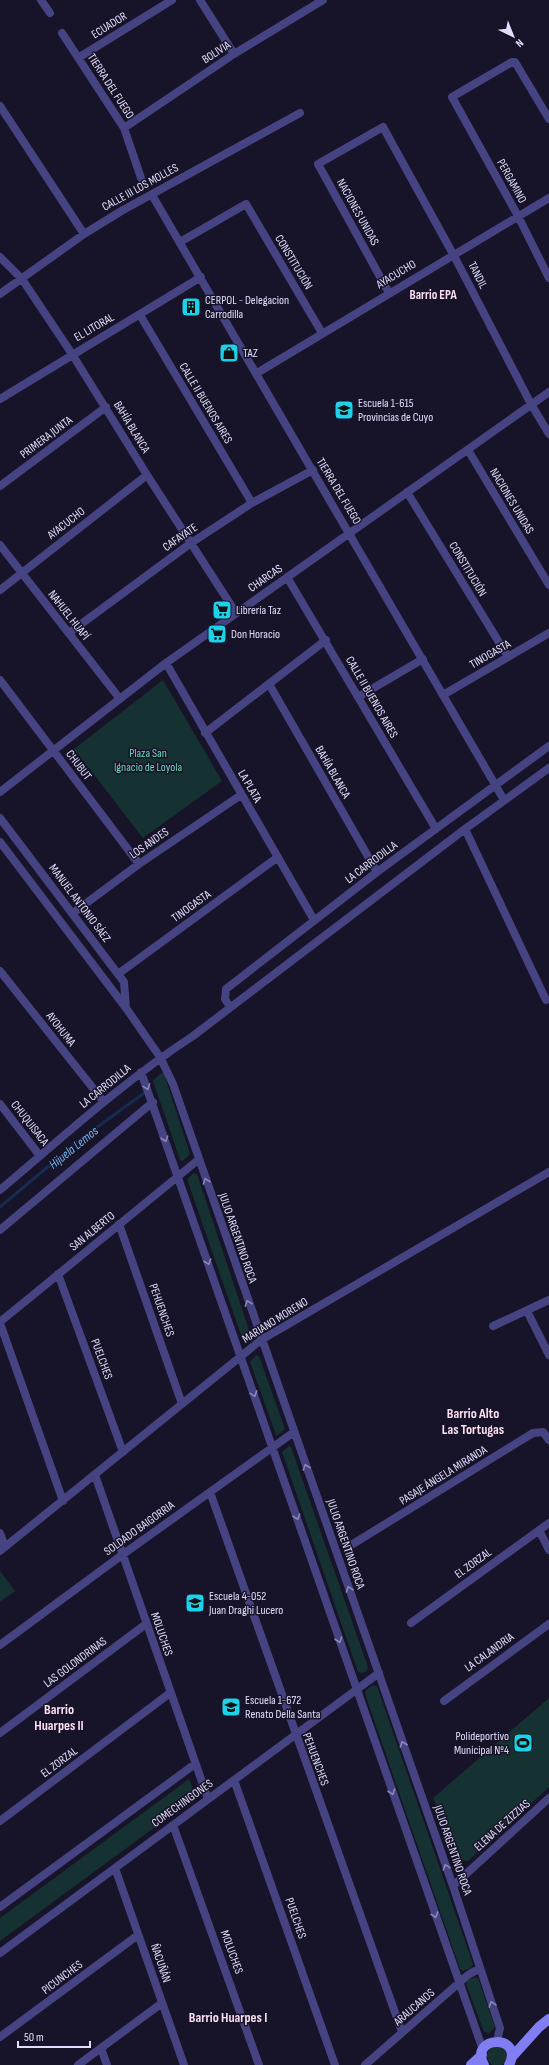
<svg xmlns="http://www.w3.org/2000/svg" width="549" height="2065" viewBox="0 0 549 2065" font-family="'Sofia Sans Condensed',sans-serif">
	<style>
		.green { fill: #163131 }
		.lines { fill: none; stroke-linecap: round; stroke-linejoin: round }
		.stream { stroke: #162b4e; stroke-width: 3 }
		.minor { stroke: #464382; stroke-width: 8 }
		.secondary { stroke: #817df2; stroke-width: 10 }
		.oneway { stroke: #8c88b9 }
		.labels { text-anchor: middle; stroke-width: 3; stroke-linejoin: round; paint-order: stroke }
		.street-label { font-size: 12px; fill: #e1ddfc; stroke: #171328 }
		.poi-label { font-size: 12px; fill: #e1ddfc; stroke: #171328; text-anchor: start }
		.park-label { font-size: 12px; fill: #6fd6bd; stroke: #171328 }
		.neighbourhood-label { font-size: 13px; font-weight: bold; fill: #fcdff1; stroke: #171328 }
		.water-label { font-size: 13px; font-style: italic; fill: #75b7f2; stroke: #171328 }
		.quarter-label { font-size: 14px; font-weight: bold; fill: #fcdff1; stroke: #171328 }
	</style>
	<rect width="100%" height="100%" fill="#171328"/>
	<path class="green" d="M163 680 222 781 143 838 74 749Z
		M161 1073 164 1074 190 1154 183 1161 180 1160 153 1081Z
		M194 1173 197 1174 251 1336 246 1342 243 1341 188 1182V1178Z
		M256 1355 259 1356 285 1429 278 1435H276L250 1362Z
		M289 1446 291 1447 368 1667 367 1671 361 1673 358 1672 282 1452Z
		M0 1571 15 1591 0 1602Z
		M373 1685 377 1686 473 1964 471 1968 463 1971 460 1969 365 1694 366 1690Z
		M549 1698V1787L468 1861 459 1860 433 1798Z
		M189 1779 196 1797 0 1941V1918Z
		M475 1977 478 1978 495 2027 489 2033 484 2032 466 1984 468 1980Z
		M487 2056a10 10 0 1 1 20 0a10 10 0 1 1-20 0Z"/>
	<g class="lines">
		<path class="stream" d="M0 1207 82 1138 147 1091"/>
		<path class="minor" d="M41 0 50 13
			M200 0 234 54
			M62 33 124 128 141 178
			M78 58 172 0
			M0 106 84 234
			M549 119 515 62H512L452 97 518 216 549 278
			M124 128 234 54 323 0
			M152 195 504 800
			M180 242 246 204 322 333
			M0 257 22 279 72 354 147 475 236 613
			M389 293 318 164 383 127 453 254 531 404 549 434
			M0 294 84 234 123 210 300 113
			M140 315 252 503
			M257 373 549 198
			M0 399 201 277
			M468 450 549 585
			M0 486 106 407
			M407 492 508 657
			M0 545 120 699
			M287 577 436 829
			M0 590 147 475
			M69 633 191 543 252 503 313 470
			M166 663 314 920
			M0 680 139 864
			M269 684 377 872
			M443 695 549 633
			M358 697 423 659
			M205 733 326 640
			M0 792 166 663 549 392
			M0 818 124 982 126 1008
			M465 829 546 1000
			M0 842 126 1008 160 1057 173 1084 453 1886 500 2028 497 2041
			M73 913 139 864 241 795
			M0 971 104 1102
			M118 974 278 857
			M230 1007 225 999 226 989 377 872 549 746
			M141 1072 483 2050
			M0 1104 40 1156
			M0 1190C63 1137 124 1081 193 1036L465 829 549 768
			M119 1224 182 1404
			M0 1230 153 1102
			M58 1274 123 1452
			M527 1311 549 1355
			M0 1322 198 1160
			M0 1323 63 1501
			M493 1326 549 1300
			M95 1475 208 1799
			M210 1492 402 2032
			M539 1530 549 1550
			M0 1533 5 1547
			M348 1547 533 1433 543 1432 549 1440
			M0 1551 261 1340 549 1172
			M411 1623 549 1523
			M0 1645 122 1555 294 1432
			M444 1701 549 1624
			M0 1733 146 1624
			M234 1780 335 2065
			M0 1821 170 1693
			M173 1825 259 2065
			M115 1868 184 2065
			M453 1886 549 1798
			M0 1907 195 1764
			M0 1953 379 1673
			M0 2037 138 1935
			M101 2048 107 2065
			M78 2065 162 2003
			M365 2065 468 1975 480 1968"/>
		<path class="secondary" d="M512 2057 539 2027 549 2019
			M471 2065 482 2055
			M484 2065C468 2035 525 2034 509 2065"/>
	</g>
	<defs><path id="oneway-chevron" d="M-2-3.5L2.5 0L-2 3.5" fill="none" stroke-width="1.6" stroke-linecap="round" stroke-linejoin="round"/></defs>
	<g class="oneway">
		<use href="#oneway-chevron" transform="translate(147 1087) rotate(69)"/>
		<use href="#oneway-chevron" transform="translate(165 1139) rotate(71)"/>
		<use href="#oneway-chevron" transform="translate(206 1181) rotate(-109)"/>
		<use href="#oneway-chevron" transform="translate(208 1262) rotate(71)"/>
		<use href="#oneway-chevron" transform="translate(248 1303) rotate(-109)"/>
		<use href="#oneway-chevron" transform="translate(254 1394) rotate(70)"/>
		<use href="#oneway-chevron" transform="translate(306 1467) rotate(-109)"/>
		<use href="#oneway-chevron" transform="translate(297 1517) rotate(71)"/>
		<use href="#oneway-chevron" transform="translate(349 1589) rotate(-109)"/>
		<use href="#oneway-chevron" transform="translate(339 1640) rotate(71)"/>
		<use href="#oneway-chevron" transform="translate(403 1744) rotate(-109)"/>
		<use href="#oneway-chevron" transform="translate(392 1792) rotate(71)"/>
		<use href="#oneway-chevron" transform="translate(446 1867) rotate(-109)"/>
		<use href="#oneway-chevron" transform="translate(435 1915) rotate(71)"/>
		<use href="#oneway-chevron" transform="translate(492 2004) rotate(-108)"/>
	</g>
	<defs>
		<symbol id="building-square" viewBox="-11 -11 22 22"><rect x="-9" y="-9" width="18" height="18" rx="4" fill="#1cd2e9" stroke="#171328"/><path d="M-4-6H4V6H1V3H-1V6H-4ZM-2.5-4.3h1.7v1.8h-1.7ZM.8-4.3h1.7v1.8H.8ZM-2.5-1h1.7V.8h-1.7ZM.8-1h1.7V.8H.8Z" fill="#111"/></symbol>
		<symbol id="shop-square" viewBox="-11 -11 22 22"><rect x="-9" y="-9" width="18" height="18" rx="4" fill="#1cd2e9" stroke="#171328"/><path d="M-5-2.5h2.3a2.7 3.5 0 0 1 5.4 0H5L5.5 6h-11ZM-1.5-2.5h3a1.5 2.3 0 0 0-3 0Z" fill="#111"/></symbol>
		<symbol id="school-square" viewBox="-11 -11 22 22"><rect x="-9" y="-9" width="18" height="18" rx="4" fill="#1cd2e9" stroke="#171328"/><path d="M0-5L7-2L0 1L-7-2ZM-4 1L0 2.5L4 1V4Q0 6-4 4Z" fill="#111"/></symbol>
		<symbol id="supermarket-square" viewBox="-11 -11 22 22"><rect x="-9" y="-9" width="18" height="18" rx="4" fill="#1cd2e9" stroke="#171328"/><path d="M-6-5.5h2.5l.6 2H6L4.5 2H-2.5L-4.4-4H-6ZM-1.5 3.2a1.3 1.3 0 1 0 .1 0ZM3 3.2a1.3 1.3 0 1 0 .1 0Z" fill="#111"/></symbol>
		<symbol id="stadium-square" viewBox="-11 -11 22 22"><rect x="-9" y="-9" width="18" height="18" rx="4" fill="#1cd2e9" stroke="#171328"/><path d="M0-5a6.5 5 0 1 0 0 10a6.5 5 0 1 0 0-10ZM-3.5-1.8h7v3.6h-7Z" fill="#111"/></symbol>
	</defs>
	<g fill-rule="evenodd">
		<use href="#building-square" x="180" y="296" width="22" height="22"/>
		<use href="#shop-square" x="218" y="342" width="22" height="22"/>
		<use href="#school-square" x="333" y="399" width="22" height="22"/>
		<use href="#supermarket-square" x="211" y="599" width="22" height="22"/>
		<use href="#supermarket-square" x="206" y="623" width="22" height="22"/>
		<use href="#school-square" x="184" y="1592" width="22" height="22"/>
		<use href="#school-square" x="220" y="1696" width="22" height="22"/>
		<use href="#stadium-square" x="512" y="1732" width="22" height="22"/>
	</g>
	<g class="labels">
		<g class="street-label">
			<text transform="translate(109 25) rotate(-32)" y="4">ECUADOR</text>
			<text transform="translate(216 52) rotate(-33)" y="4">BOLIVIA</text>
			<text transform="translate(111 86) rotate(57)" y="4">TIERRA DEL FUEGO</text>
			<text transform="translate(512 181) rotate(61)" y="4">PERGAMINO</text>
			<text transform="translate(140 187) rotate(-29)" y="4">CALLE III LOS MOLLES</text>
			<text transform="translate(358 212) rotate(61)" y="4">NACIONES UNIDAS</text>
			<text transform="translate(294 262) rotate(59)" y="4">CONSTITUCIÓN</text>
			<text transform="translate(396 274) rotate(-31)" y="4">AYACUCHO</text>
			<text transform="translate(478 275) rotate(63)" y="4">TANDIL</text>
			<text transform="translate(94 327) rotate(-30)" y="4">EL LITORAL</text>
			<text transform="translate(206 403) rotate(59)" y="4">CALLE II BUENOS AIRES</text>
			<text transform="translate(132 427) rotate(59)" y="4">BAHÍA BLANCA</text>
			<text transform="translate(46 437) rotate(-37)" y="4">PRIMERA JUNTA</text>
			<text transform="translate(339 491) rotate(59)" y="4">TIERRA DEL FUEGO</text>
			<text transform="translate(512 501) rotate(59)" y="4">NACIONES UNIDAS</text>
			<text transform="translate(66 523) rotate(-38)" y="4">AYACUCHO</text>
			<text transform="translate(180 537) rotate(-35)" y="4">CAFAYATE</text>
			<text transform="translate(468 569) rotate(59)" y="4">CONSTITUCIÓN</text>
			<text transform="translate(265 578) rotate(-35)" y="4">CHARCAS</text>
			<text transform="translate(69 615) rotate(52)" y="4">NAHUEL HUAPÍ</text>
			<text transform="translate(490 654) rotate(-30)" y="4">TINOGASTA</text>
			<text transform="translate(372 697) rotate(60)" y="4">CALLE II BUENOS AIRES</text>
			<text transform="translate(79 765) rotate(53)" y="4">CHUBUT</text>
			<text transform="translate(333 772) rotate(60)" y="4">BAHÍA BLANCA</text>
			<text transform="translate(250 786) rotate(60)" y="4">LA PLATA</text>
			<text transform="translate(149 843) rotate(-35)" y="4">LOS ANDES</text>
			<text transform="translate(371 862) rotate(-37)" y="4">LA CARRODILLA</text>
			<text transform="translate(80 903) rotate(53)" y="4">MANUEL ANTONIO SÁEZ</text>
			<text transform="translate(191 906) rotate(-36)" y="4">TINOGASTA</text>
			<text transform="translate(61 1029) rotate(52)" y="4">AYOHUMA</text>
			<text transform="translate(105 1086) rotate(-39)" y="4">LA CARRODILLA</text>
			<text transform="translate(30 1123) rotate(52)" y="4">CHUQUISACA</text>
			<text transform="translate(92 1231) rotate(-39)" y="4">SAN ALBERTO</text>
			<text transform="translate(238 1238) rotate(71)" y="4">JULIO ARGENTINO ROCA</text>
			<text transform="translate(162 1310) rotate(71)" y="4">PEHUENCHES</text>
			<text transform="translate(275 1320) rotate(-32)" y="4">MARIANO MORENO</text>
			<text transform="translate(102 1359) rotate(70)" y="4">PUELCHES</text>
			<text transform="translate(443 1475) rotate(-32)" y="4">PASAJE ÁNGELA MIRANDA</text>
			<text transform="translate(139 1528) rotate(-36)" y="4">SOLDADO BAIGORRIA</text>
			<text transform="translate(346 1544) rotate(71)" y="4">JULIO ARGENTINO ROCA</text>
			<text transform="translate(473 1563) rotate(-36)" y="4">EL ZORZAL</text>
			<text transform="translate(162 1634) rotate(71)" y="4">MOLUCHES</text>
			<text transform="translate(489 1652) rotate(-36)" y="4">LA CALANDRIA</text>
			<text transform="translate(75 1662) rotate(-37)" y="4">LAS GOLONDRINAS</text>
			<text transform="translate(316 1759) rotate(70)" y="4">PEHUENCHES</text>
			<text transform="translate(59 1762) rotate(-37)" y="4">EL ZORZAL</text>
			<text transform="translate(182 1803) rotate(-36)" y="4">COMECHINGONES</text>
			<text transform="translate(502 1825) rotate(-42)" y="4">ELENA DE ZIZZIAS</text>
			<text transform="translate(453 1850) rotate(71)" y="4">JULIO ARGENTINO ROCA</text>
			<text transform="translate(296 1918) rotate(71)" y="4">PUELCHES</text>
			<text transform="translate(232 1952) rotate(70)" y="4">MOLUCHES</text>
			<text transform="translate(161 1963) rotate(71)" y="4">ÑACUÑÁN</text>
			<text transform="translate(62 1977) rotate(-37)" y="4">PICUNCHES</text>
			<text transform="translate(414 2007) rotate(-41)" y="4">ARAUCANOS</text>
		</g>
		<g class="poi-label">
			<text x="205" y="304">CERPOL - Delegacion<tspan x="205" dy="14">Carrodilla</tspan></text>
			<text x="243" y="357">TAZ</text>
			<text x="358" y="407">Escuela 1-615<tspan x="358" dy="14">Provincias de Cuyo</tspan></text>
			<text x="236" y="614">Librería Taz</text>
			<text x="231" y="638">Don Horacio</text>
			<text x="209" y="1600">Escuela 4-052<tspan x="209" dy="14">Juan Draghi Lucero</tspan></text>
			<text x="245" y="1704">Escuela 1-672<tspan x="245" dy="14">Renato Della Santa</tspan></text>
			<text x="509" y="1740" text-anchor="end">Polideportivo<tspan x="509" dy="14">Municipal Nº4</tspan></text>
		</g>
		<g class="park-label">
			<text x="148" y="757">Plaza San<tspan x="148" dy="14">Ignacio de Loyola</tspan></text>
		</g>
		<g class="neighbourhood-label">
			<text x="433" y="299">Barrio EPA</text>
		</g>
		<g class="water-label">
			<text transform="translate(73 1147) rotate(-39)" y="5">Hijuela Lemos</text>
		</g>
		<g class="quarter-label">
			<text x="473" y="1418">Barrio Alto<tspan x="473" dy="16">Las Tortugas</tspan></text>
			<text x="59" y="1714">Barrio<tspan x="59" dy="16">Huarpes II</tspan></text>
			<text x="228" y="2022">Barrio Huarpes I</text>
		</g>
	</g>
	<g transform="translate(513 36) rotate(137)" stroke="#171328" stroke-width="3" paint-order="stroke">
	<path d="M0-3L7 15L0 10L-7 15Z" fill="#e1ddfc"/>
	<text y="-6" font-size="11" font-weight="bold" text-anchor="middle" fill="#e1ddfc">N</text>
	</g>
	<path d="M18 2041v6h72v-6" fill="none" stroke="#e1ddfc" stroke-width="2"/>
	<text x="24" y="2041" font-size="12" fill="#e1ddfc" stroke="#171328" stroke-width="3" paint-order="stroke">50 m</text>
</svg>
